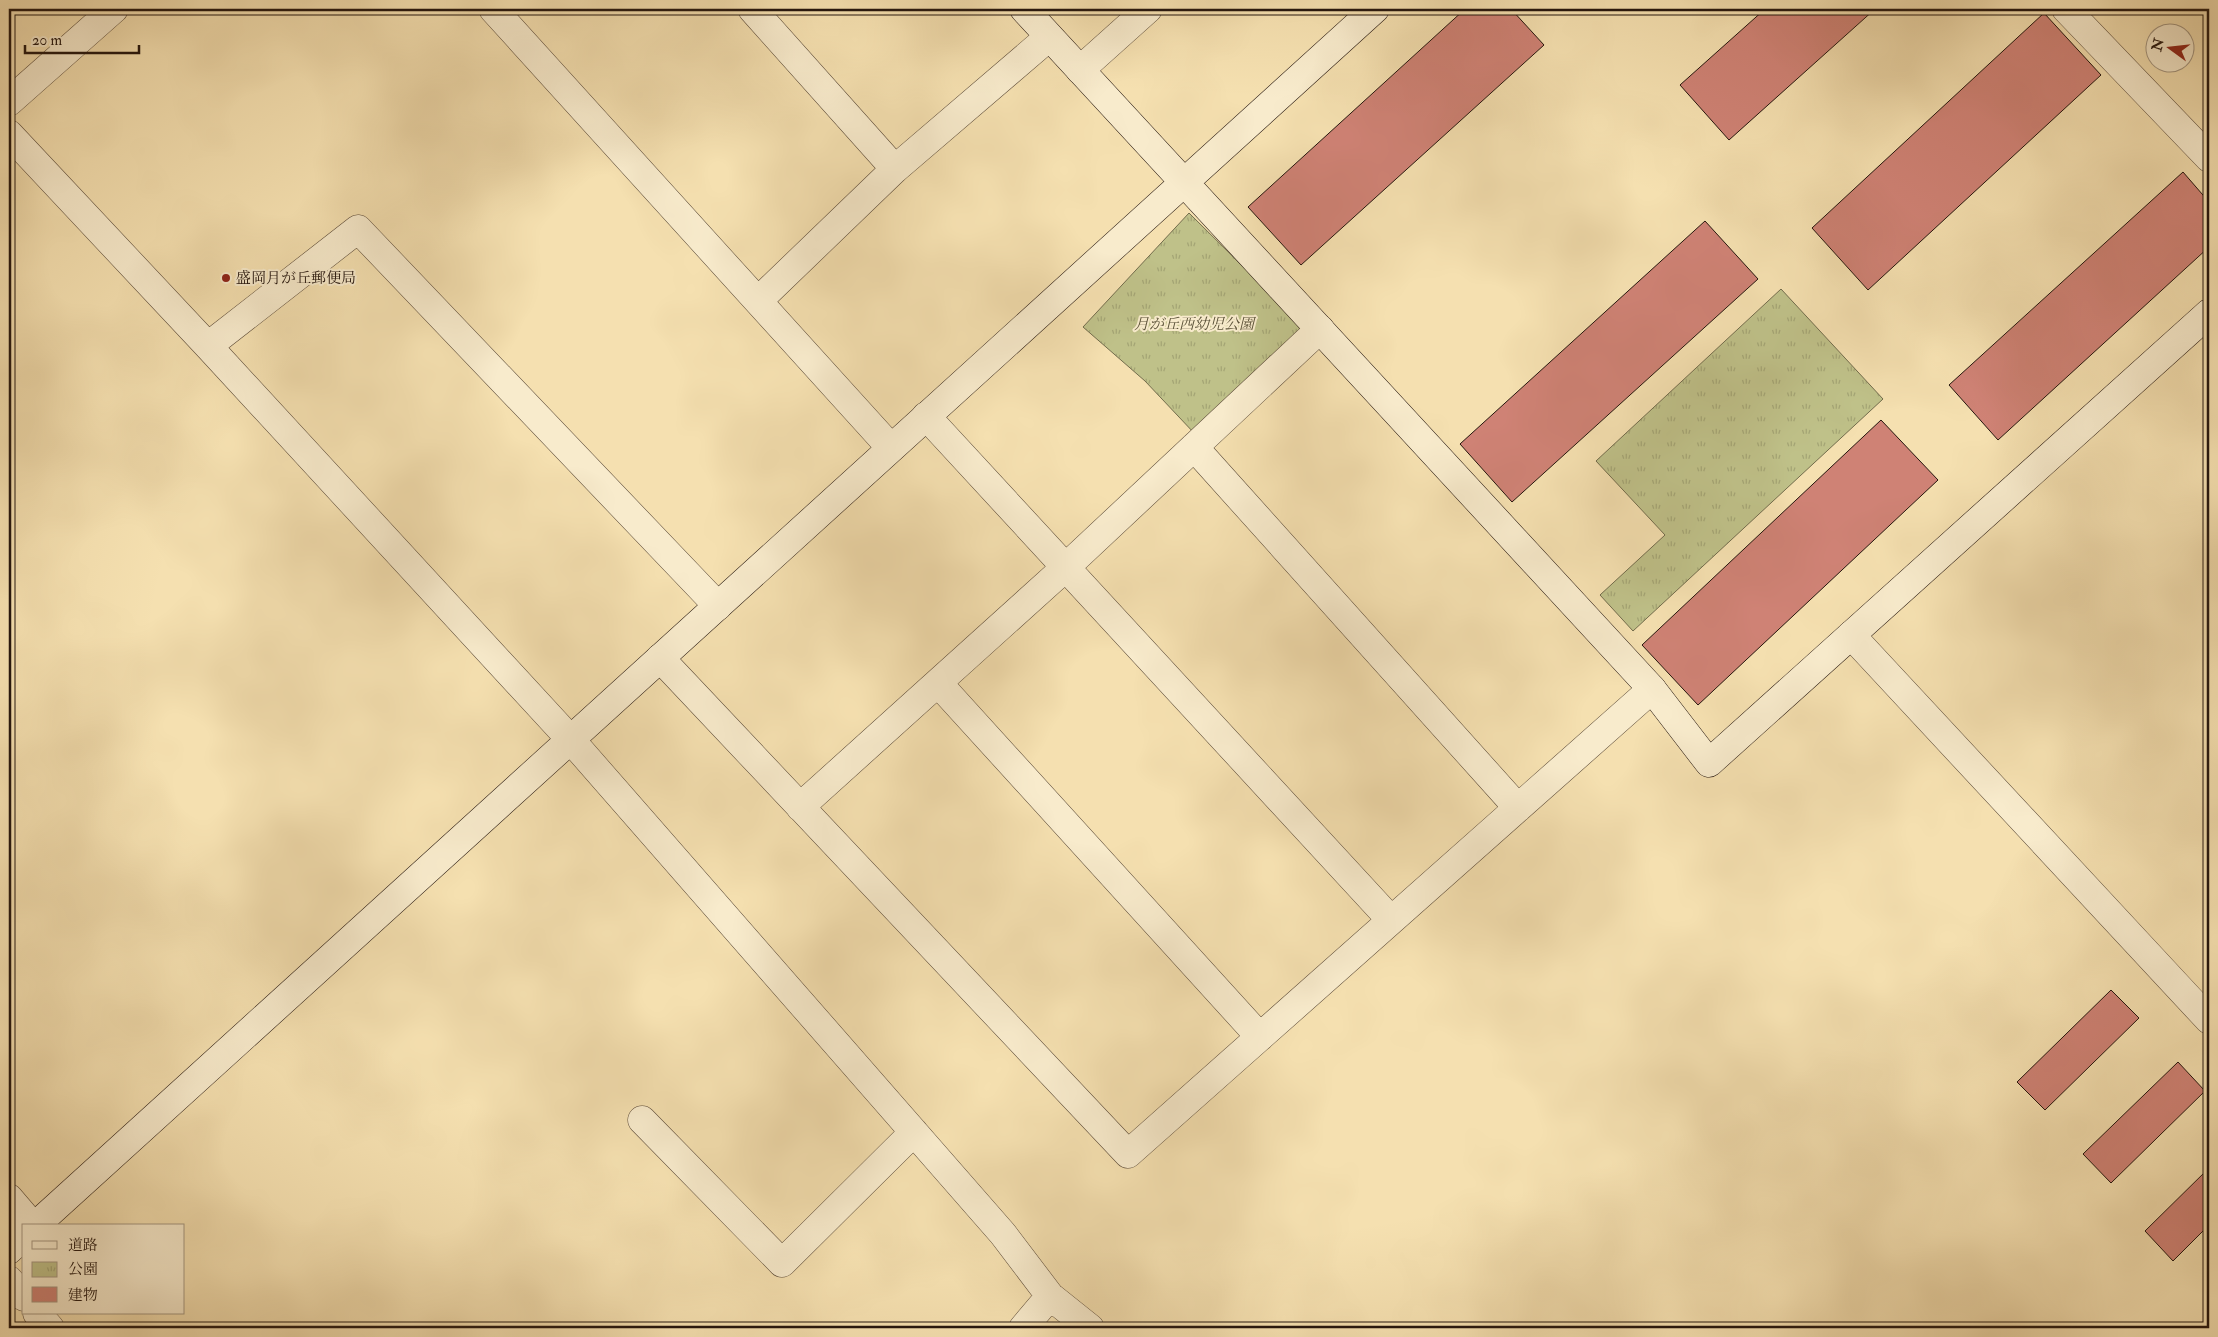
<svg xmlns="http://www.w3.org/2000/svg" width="2218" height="1337" viewBox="0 0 2218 1337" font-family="'IM FELL Double Pica','Noto Serif JP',serif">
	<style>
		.park { fill: url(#park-tufts); stroke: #726c4c }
		.building { fill: #cf8275; stroke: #25160e }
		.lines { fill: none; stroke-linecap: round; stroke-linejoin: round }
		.street-casing { stroke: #594836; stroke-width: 29 }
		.secondary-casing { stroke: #25160e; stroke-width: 29 }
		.street { stroke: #f8ebcc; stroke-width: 28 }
		.secondary { stroke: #f8ebcc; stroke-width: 28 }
		.poi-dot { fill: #8f2418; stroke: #f8ebcc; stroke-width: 2 }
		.labels { text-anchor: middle; stroke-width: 4; stroke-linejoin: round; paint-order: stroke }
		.poi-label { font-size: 15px; fill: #25160e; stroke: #f8ebcc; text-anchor: start }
		.park-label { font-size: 15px; font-style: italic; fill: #5b5239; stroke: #f8ebcc }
	</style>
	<defs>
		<pattern id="park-tufts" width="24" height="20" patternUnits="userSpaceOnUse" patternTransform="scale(1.25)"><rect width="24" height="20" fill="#bfc189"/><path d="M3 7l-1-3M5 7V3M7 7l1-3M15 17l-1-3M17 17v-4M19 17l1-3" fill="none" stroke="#a4a575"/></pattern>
	</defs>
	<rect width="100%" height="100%" fill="#f5e0b0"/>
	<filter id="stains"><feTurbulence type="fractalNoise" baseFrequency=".004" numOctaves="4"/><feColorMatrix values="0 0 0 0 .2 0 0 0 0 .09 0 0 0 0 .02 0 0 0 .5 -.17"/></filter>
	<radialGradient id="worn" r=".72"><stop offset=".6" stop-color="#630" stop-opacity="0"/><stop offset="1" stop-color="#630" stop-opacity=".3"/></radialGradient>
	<path class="park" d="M1189 213 1304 327 1195 434 1145 381 1083 327Z
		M1781 289 1883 399 1633 631 1600 595 1665 535 1596 461Z"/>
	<path class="building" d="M1465 9H1511L1544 45 1301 265 1248 207Z
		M1765 9H1875L1729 140 1680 85Z
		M2044 13 2101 75 1868 290 1812 228Z
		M2183 172 2209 202V247L1998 440 1949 385Z
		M1705 221 1758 279 1512 502 1460 444Z
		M1881 420 1938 480 1698 705 1642 645Z
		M2111 990 2139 1018 2045 1110 2017 1082Z
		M2178 1062 2205 1091 2111 1183 2083 1154Z
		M2209 1168V1225L2173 1261 2145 1231Z"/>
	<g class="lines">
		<defs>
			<path id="street" d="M493 9 891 448
				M752 9 895 169 1049 37
				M2066 9 2209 158
				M1080 70 1148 9
				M9 102 114 9
				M9 134 208 346 571 740 1003 1234 1050 1296 1090 1328
				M758 301 895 169
				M208 346 358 229 718 606
				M926 416 1391 920
				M1194 447 1518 808
				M1851 635 2209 1020
				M660 658 1128 1154 1652 689
				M938 683 1260 1037
				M800 807 1066 567 1320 329
				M642 1120 782 1263 914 1132
				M9 1198 33 1226
				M9 1280 24 1297
				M37 1313 50 1328
				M1023 1328 1050 1296"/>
			<path id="secondary" d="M1024 9 1652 689 1709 763 2209 313
				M35 1226 1375 9
				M9 1250 24 1236"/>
		</defs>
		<use href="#street" class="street-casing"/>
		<use href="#secondary" class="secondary-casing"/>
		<use href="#street" class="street"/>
		<use href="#secondary" class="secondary"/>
	</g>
	<circle class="poi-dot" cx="226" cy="278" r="5"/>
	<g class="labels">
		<g class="poi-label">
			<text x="236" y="283">盛岡月が丘郵便局</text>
		</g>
		<g class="park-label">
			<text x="1194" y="329">月が丘西幼児公園</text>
		</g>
	</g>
	<rect width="2218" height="1337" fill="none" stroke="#f5e0b0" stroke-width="30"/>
	<rect x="10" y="10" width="2198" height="1317" fill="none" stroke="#25160e" stroke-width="2.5"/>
	<rect x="15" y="15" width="2188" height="1307" fill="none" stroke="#25160e"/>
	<rect x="22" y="1224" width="162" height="90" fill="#f8ebcc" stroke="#a49680"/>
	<rect x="32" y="1241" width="25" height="8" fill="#f8ebcc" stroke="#a49680"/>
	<text x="68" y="1250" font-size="15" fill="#25160e">道路</text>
	<rect x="32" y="1262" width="25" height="15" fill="url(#park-tufts)" stroke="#a49680"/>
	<text x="68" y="1274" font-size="15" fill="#25160e">公園</text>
	<rect x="32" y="1287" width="25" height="15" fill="#cf8275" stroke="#a49680"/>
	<text x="68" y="1300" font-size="15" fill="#25160e">建物</text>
	<g transform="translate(2170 48) rotate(285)"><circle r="24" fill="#f8ebcc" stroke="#a49680"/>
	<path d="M0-4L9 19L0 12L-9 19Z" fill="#8f2418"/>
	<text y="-8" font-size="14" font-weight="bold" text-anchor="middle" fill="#25160e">N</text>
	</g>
	<path d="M25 45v8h114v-8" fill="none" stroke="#25160e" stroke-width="2.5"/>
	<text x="32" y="45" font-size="15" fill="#25160e" stroke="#f8ebcc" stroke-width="4" paint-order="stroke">20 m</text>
	<rect width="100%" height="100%" filter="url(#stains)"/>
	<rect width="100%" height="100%" fill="url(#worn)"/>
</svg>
